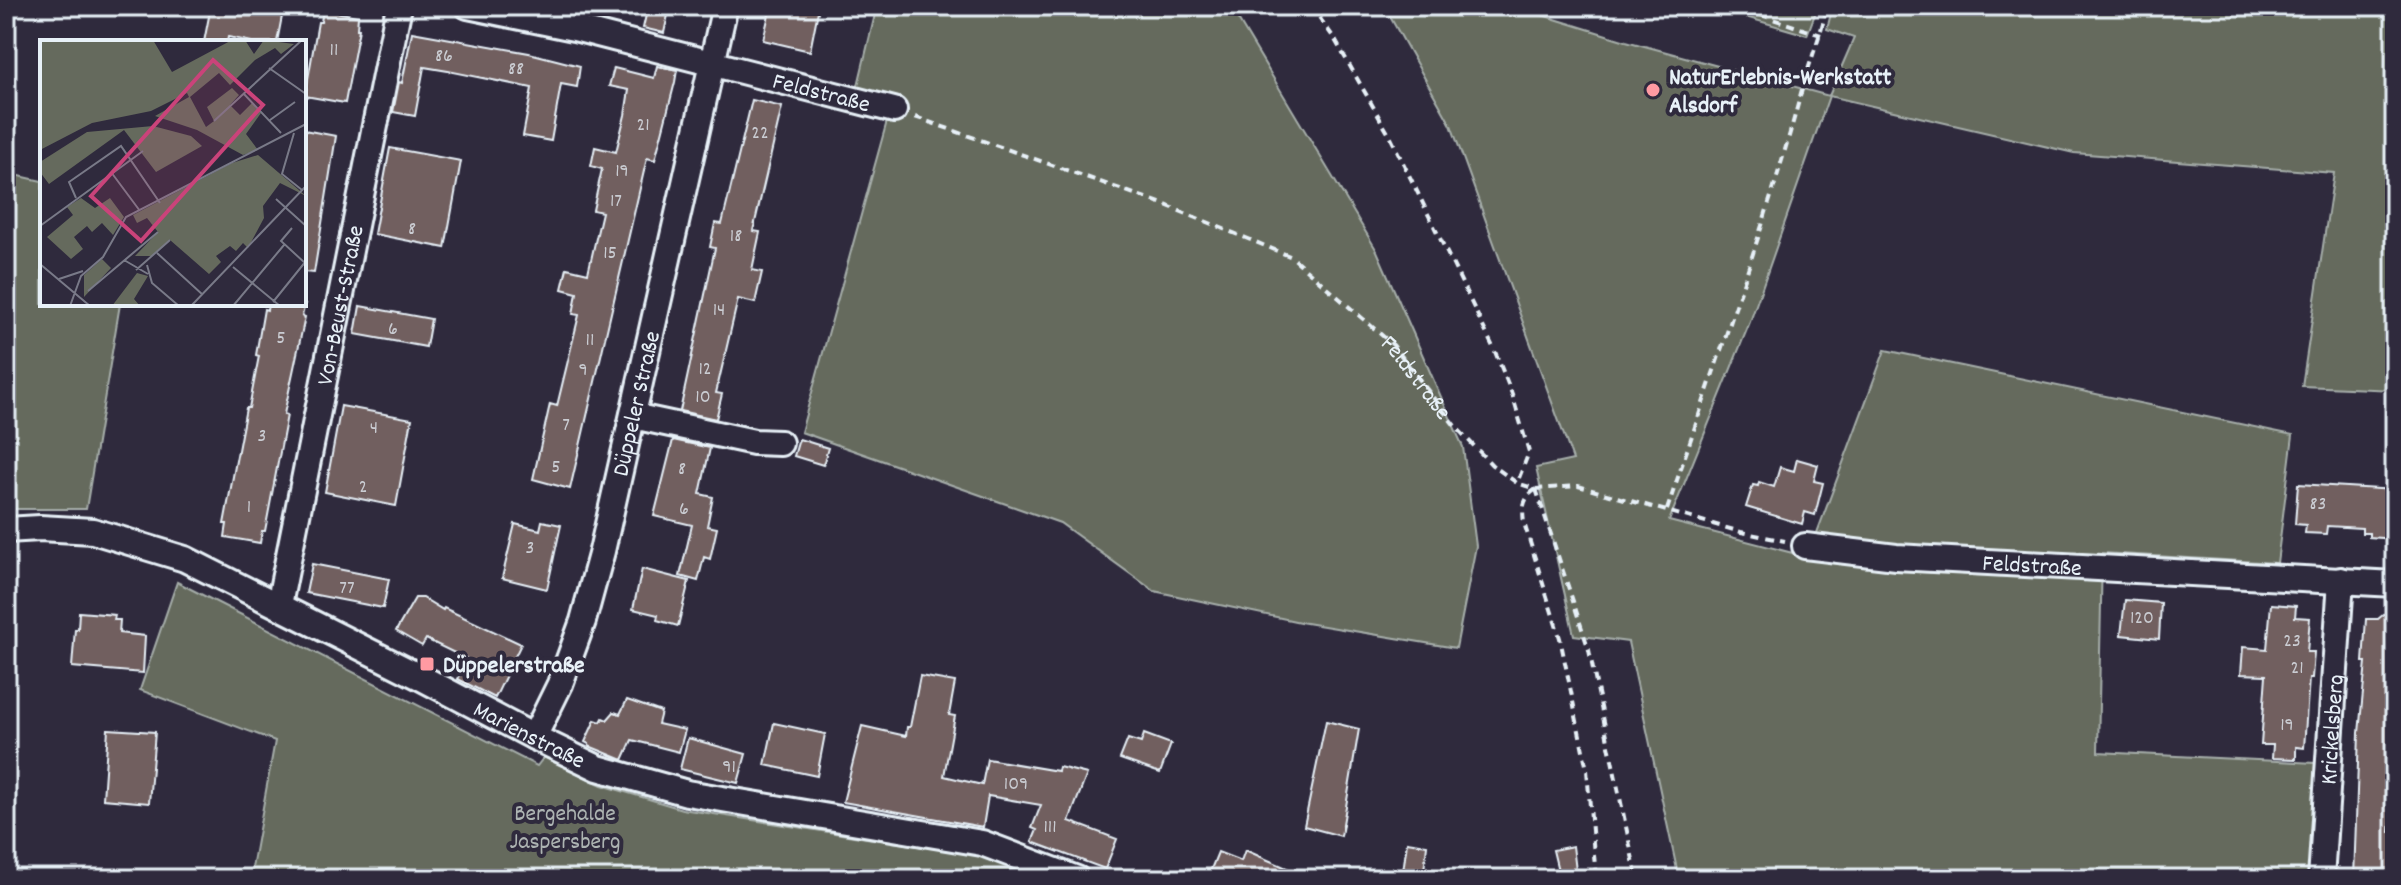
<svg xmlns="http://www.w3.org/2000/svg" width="2401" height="885" viewBox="0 0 2401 885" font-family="Dekko,sans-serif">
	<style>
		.green { fill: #656a5d; stroke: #a6aeaa; stroke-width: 2 }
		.building { fill: #715e5e; stroke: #e8f1f8; stroke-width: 2 }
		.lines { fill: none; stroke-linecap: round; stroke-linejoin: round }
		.minor-casing { stroke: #e8f1f8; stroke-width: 30 }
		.path { stroke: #e8f1f8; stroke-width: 4; stroke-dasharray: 8 6; stroke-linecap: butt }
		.minor { stroke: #2f2a3d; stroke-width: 24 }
		.poi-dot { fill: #ff9aa2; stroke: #2f2a3d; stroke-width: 3 }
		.labels { text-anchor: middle; stroke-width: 8; stroke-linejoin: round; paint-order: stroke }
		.number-label { font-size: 20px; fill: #caccd2 }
		.poi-label { font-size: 24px; font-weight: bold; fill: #e8f1f8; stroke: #2f2a3d; text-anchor: start }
		.street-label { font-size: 24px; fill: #e8f1f8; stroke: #2f2a3d }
		.park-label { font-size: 24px; fill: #adb4b2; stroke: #2f2a3d }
		.inset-road { fill: none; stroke: #797a88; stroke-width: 2 }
		.view { fill: #ca437a; fill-opacity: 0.15; stroke: #ca437a; stroke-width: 4 }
		.inset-edge { fill: none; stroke: #e8f1f8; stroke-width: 4 }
	</style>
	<rect width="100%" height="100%" fill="#2f2a3d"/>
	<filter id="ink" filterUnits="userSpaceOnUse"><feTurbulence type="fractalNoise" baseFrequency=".0125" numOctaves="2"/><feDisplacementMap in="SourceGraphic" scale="16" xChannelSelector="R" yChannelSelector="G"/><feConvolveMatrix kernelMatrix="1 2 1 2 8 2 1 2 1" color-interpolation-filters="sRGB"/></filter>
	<g filter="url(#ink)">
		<path class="green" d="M877 6H1230L1377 251 1463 447 1476 546 1456 648 1300 622 1154 591 1060 523 801 432 892 103 856 94Z
			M1384 6H1513L1626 41 1829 96 1854 38 1827 29 1833 6H2395V390L2302 386 2334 173 2074 153 1829 96 1750 322 1669 521 1808 557 1885 350 2293 435 2277 563 2102 553 2098 752 2315 763 2310 879H1679L1628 642 1574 635 1536 468 1573 460 1451 125Z
			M1708 6H1818L1807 35Z
			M6 173 42 181V304H120L86 509H6Z
			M177 582 537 766 544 757 602 785 682 809 982 856 1040 879H250L275 741 140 690Z"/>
		<path class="building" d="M211 6H258L283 11 277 42H252L228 37 227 42H204Z
			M648 6H670L664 33 643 28Z
			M771 6H819L810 51 763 40Z
			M323 10 358 16 357 29H359L345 103 305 96 318 22H321Z
			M412 32 529 53 580 66 577 87 561 84 551 141 523 136 532 88 448 71 424 67 415 116 393 112 399 82 402 83Z
			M657 66 677 70 675 82 655 160 647 158 570 489 555 485 533 479 550 404 557 406 579 315 573 314 577 293 562 289 567 268 588 273 602 212 593 210 602 169 591 166 595 147 616 152 625 115 629 90 609 86 614 68 654 78Z
			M752 100 782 107 753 231 760 232 752 270 762 272 755 303 738 299 716 393 722 394 716 419 680 411 715 248 710 247 715 223 722 224Z
			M304 130 336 136 314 273 304 272Z
			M390 148 461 161 445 248 374 234Z
			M268 304H305L302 316 305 317 284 414 287 415 265 531H262L260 543 225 537 227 524H224L246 408H249L259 356 256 355 264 309 267 310Z
			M360 306 431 319 426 347 355 334Z
			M341 406 412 419 396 506 325 492Z
			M799 439 828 448 823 465 794 456Z
			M673 440 710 448 700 494 713 497 707 526 717 528 710 559 704 557 698 581 680 576 692 525 654 516Z
			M1797 459 1818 465 1814 481 1823 483 1815 515 1805 512 1802 524 1746 507 1753 485 1758 486 1759 482 1774 487 1780 467 1794 471Z
			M2298 484 2395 490V539L2369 537V533H2362V528L2327 526 2326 534 2305 533 2306 525 2295 524Z
			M542 521 561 525 547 589 502 578 515 524 540 530Z
			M312 564 389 579 383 608 306 593Z
			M642 569 689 581 678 626 657 620 658 615 633 609Z
			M415 598H423L443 610 444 608 521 644 495 698 458 679 467 659 426 639 422 646 396 631Z
			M2125 600 2161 603 2159 639 2121 635Z
			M2271 604 2296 606 2295 617 2310 618 2307 652H2314L2312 678H2309L2304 748 2296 747V759L2272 758 2273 745H2261L2266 675 2241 674 2243 647 2267 649Z
			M2395 605V735H2391L2389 776 2394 777 2390 832H2395V873L2394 879H2354L2359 733 2366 662H2363L2366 619H2378Z
			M79 612 115 615 114 620H120L119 633 145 636 143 673 72 667 75 629H78Z
			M920 676 955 682 949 715 955 716 944 776 982 785 987 759 1058 771 1059 767 1087 774 1069 821 1117 839 1105 869 1032 842 1037 830 1032 828 1041 805 988 796 983 827 843 802 862 726 906 736 907 727H910Z
			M627 700 661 712 658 724 685 730 679 752 632 740 623 760 589 746V744L585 742 595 720 601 722 603 718 607 720 614 712 620 714Z
			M1326 721 1359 729 1341 836 1304 826Z
			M774 723 825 734 817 776 765 765Z
			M108 729 155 732 149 803 103 799Z
			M1144 734 1171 744 1160 773 1120 759 1128 739 1141 743Z
			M688 738 746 754 738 783 680 769Z
			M1407 842 1427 845 1423 879H1402Z
			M1573 846 1577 879H1560L1553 850Z
			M1245 850 1312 879H1207L1218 852 1241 861Z"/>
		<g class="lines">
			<defs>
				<g id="minor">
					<path id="s2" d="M468 6 574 28 894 110"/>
					<path d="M633 416 754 442 780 443"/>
					<path id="s3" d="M6 530 40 528 93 531 185 559 420 677 534 737 598 768 687 793 982 843 1077 879"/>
					<path id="s4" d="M1805 546 1896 557 2395 584"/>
					<path id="s5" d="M279 605 399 6"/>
					<path id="s6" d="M534 737 560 684 583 621 602 551 725 6"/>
					<path id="s7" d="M2321 879 2341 580"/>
				</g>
			</defs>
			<use href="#minor" class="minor-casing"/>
			<g class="path">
				<path d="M1311 6 1334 38 1391 138 1494 349 1512 394 1529 452 1517 483"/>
				<path d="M1734 6 1821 35"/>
				<path id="s1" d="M915 117 1163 204 1292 257 1393 345 1455 426 1492 465 1517 483 1536 489 1578 486 1741 532 1785 541"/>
				<path d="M1536 489C1523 498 1522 508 1524 523L1560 638 1587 770 1596 879"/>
				<path d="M1536 489 1589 650 1637 879"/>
				<path d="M1667 510C1713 371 1763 234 1801 93 1809 63 1821 36 1827 6"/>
			</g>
			<use href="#minor" class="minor"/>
		</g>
	</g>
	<g class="poi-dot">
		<circle cx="1653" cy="90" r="8"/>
		<rect x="419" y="656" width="16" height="16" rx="4"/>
	</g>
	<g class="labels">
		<g class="number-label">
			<text x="334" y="55">11</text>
			<text x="444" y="61">86</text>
			<text x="516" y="74">88</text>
			<text x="643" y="130">21</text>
			<text x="760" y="138">22</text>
			<text x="622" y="176">19</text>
			<text x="616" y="206">17</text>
			<text x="412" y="234">8</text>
			<text x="736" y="241">18</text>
			<text x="610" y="258">15</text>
			<text x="719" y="315">14</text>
			<text x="393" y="334">6</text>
			<text x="281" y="343">5</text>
			<text x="590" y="345">11</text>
			<text x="705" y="374">12</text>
			<text x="583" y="375">9</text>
			<text x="703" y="402">10</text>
			<text x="566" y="430">7</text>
			<text x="374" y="433">4</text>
			<text x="262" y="441">3</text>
			<text x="556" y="472">5</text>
			<text x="682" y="474">8</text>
			<text x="363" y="492">2</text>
			<text x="2318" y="509">83</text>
			<text x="249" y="512">1</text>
			<text x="684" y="514">6</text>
			<text x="530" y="553">3</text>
			<text x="347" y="593">77</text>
			<text x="2142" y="623">120</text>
			<text x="2292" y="646">23</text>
			<text x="2297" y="673">21</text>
			<text x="2287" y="730">19</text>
			<text x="729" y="772">91</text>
			<text x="1016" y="789">109</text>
			<text x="1050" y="832">111</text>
		</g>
		<g class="poi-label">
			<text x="1669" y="84">NaturErlebnis-Werkstatt<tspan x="1669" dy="28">Alsdorf</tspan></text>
			<text x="443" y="672">Düppelerstraße</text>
		</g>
		<g class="street-label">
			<text dy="8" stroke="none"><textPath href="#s2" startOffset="364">Feldstraße</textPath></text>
			<text dy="8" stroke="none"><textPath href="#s5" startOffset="306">Von-Beust-Straße</textPath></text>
			<text dy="8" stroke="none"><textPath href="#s1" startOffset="576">Feldstraße</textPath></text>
			<text dy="8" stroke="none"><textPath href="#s6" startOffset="350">Düppeler Straße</textPath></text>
			<text dy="8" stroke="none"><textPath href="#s4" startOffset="228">Feldstraße</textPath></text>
			<text dy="8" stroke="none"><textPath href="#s7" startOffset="150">Krickelsberg</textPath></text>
			<text dy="8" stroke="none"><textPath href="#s3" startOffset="570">Marienstraße</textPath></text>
		</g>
		<g class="park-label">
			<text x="565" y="820">Bergehalde<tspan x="565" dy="28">Jaspersberg</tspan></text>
		</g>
	</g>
	<g transform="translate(40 40)">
		<rect width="266" height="266" fill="#2f2a3d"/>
		<path d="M0 0H113L132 32 192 0H205L214 14 224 0 254 4 241 14 235 8 215 20 190 45 179 33 150 57 166 87 174 81 167 67 192 48 199 55 190 65 200 75 212 63 221 73 206 94 218 110 203 115 157 90 115 76 149 57 147 53 111 71 52 83 0 110ZM113 86 151 96 162 106 116 132 84 90 9 144 0 132V122L47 92ZM218 115 266 156 240 143 223 166 224 178 208 208 203 203 196 211 190 206 176 216 181 222 169 234 130 200 112 216H95L118 192 107 178 97 183 93 175 192 123ZM41 158 55 168 70 158 84 177 73 195 62 183 52 192 47 186 34 197 43 209 31 219 7 197 33 175 27 167ZM62 219 71 228 44 257V235ZM97 233 108 236 94 259 100 266H72Z" fill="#656a5d"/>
		<path class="inset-road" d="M229 28 266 54M203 53 241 93M230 80 255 62M174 81 262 0M254 93 242 134 262 150M71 132 100 171M36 158 29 142 81 106 120 163M236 159 266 186M0 186 103 111M252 188 241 201 265 223M117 213 163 255M84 220 108 234M0 224 50 266M107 225 112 243 139 266M193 227 240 266M96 230 130 200M19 239 43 231M48 251 118 192M233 262 266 221M30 266 41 236 63 217 86 177 266 84M151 266 266 146M193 266 244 205"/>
		<path class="view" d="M173 20 223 65 101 201 51 156Z"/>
		<rect width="266" height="266" class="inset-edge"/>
	</g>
	<rect width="2401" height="885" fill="none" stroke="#2f2a3d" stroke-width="32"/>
	<rect x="16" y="16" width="2369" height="853" fill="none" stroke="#e8f1f8" stroke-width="3" filter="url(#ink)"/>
</svg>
